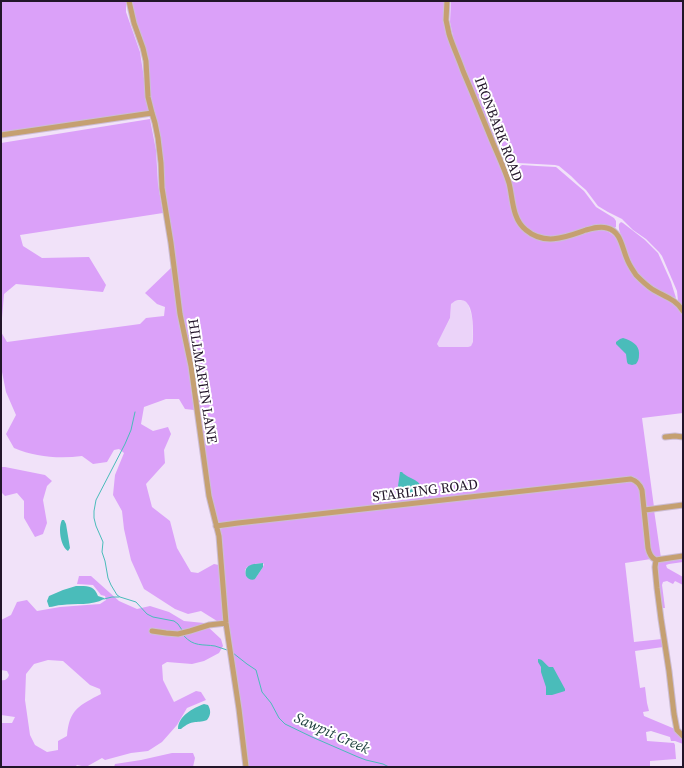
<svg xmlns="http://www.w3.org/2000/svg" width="684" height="768" viewBox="0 0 684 768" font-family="'Source Serif 4',serif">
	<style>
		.built { fill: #ebd3f9 }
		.green { fill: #dba1f9; fill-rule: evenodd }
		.water { fill: #4abcba }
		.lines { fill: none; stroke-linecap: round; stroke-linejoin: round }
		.stream { stroke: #4abcba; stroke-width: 1 }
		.minor-casing { stroke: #ccbdd4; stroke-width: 7 }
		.minor { stroke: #c5a071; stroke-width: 5 }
		.labels { text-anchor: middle; stroke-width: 4; stroke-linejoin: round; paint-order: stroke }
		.street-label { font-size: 14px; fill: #221529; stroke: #fff }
		.water-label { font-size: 15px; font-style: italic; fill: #183a39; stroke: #fff }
	</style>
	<rect width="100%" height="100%" fill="#f1e2f9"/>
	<path class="built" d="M458 300 465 301 468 303 469 307 472 317 473 343 471 346 468 347H439L437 344 450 319 451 304 455 301Z"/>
	<path class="green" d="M1 1H126V12L140 52 149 111 1 133Z
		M131 1H445L444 22 506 180 516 221C519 227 524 232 531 236 539 241 548 242 558 241 577 238 603 218 617 240L635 276 672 301 680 310 683 317V413L642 418 654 507H649L646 505 638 480 220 523 218 522 214 515 182 316 171 233 154 114ZM458 300C461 300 465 300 467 303 474 310 473 333 473 342L471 346 468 347H439L437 344 450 318 451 304 455 301Z
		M451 1H683V308L678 301 677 291 662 256 659 252 646 239 633 230 622 219 608 212 598 206 586 190 579 184 571 176 559 166 555 165 518 163C515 159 513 152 508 149 504 147 499 147 495 144L455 46 450 22Z
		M150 119 156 150 158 184 163 213 20 235 23 246 42 258 89 257 106 285 103 292 16 284 4 294 2 318H1V143Z
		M498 149C510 147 512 156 516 165L515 170 510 176H508Z
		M522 165 537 166 556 167 584 191 596 207 614 218 616 221V227L614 228 606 226 550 238 536 234 525 227 519 217 516 210 510 179 518 168Z
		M621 222 623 223 645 240 658 253 671 282 676 298C671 297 666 294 662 292 638 280 631 266 624 242 622 235 618 232 619 224Z
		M172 267 178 318 188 365 194 410 185 409 179 399H166L144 407 141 424 153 431 168 427 171 434 164 450 165 463 146 484 152 507 170 521 177 548 191 572 198 573 214 564 219 565 224 620 217 621 201 611 188 614 175 609 144 589 131 560 124 529 122 511 113 495 115 475 124 453 119 449 114 450 107 462 93 464 82 456C59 459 35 457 14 448L6 434 16 415 6 392 1 367V332L7 342 140 324 146 318 164 316 165 307 157 304 145 293Z
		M1 467H5L45 475 52 481 47 486 43 500 47 523 43 534 35 537 24 518V501L17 493 5 496 1 492Z
		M629 481 634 482 639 488 651 559 625 563 634 642 662 639 663 647 635 651 640 688 645 687 647 703 649 711 643 712 644 716 675 729 683 737V744L675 741H671L670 737 651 731 646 732 647 741 674 743 675 745V747L676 759 650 761V767H247L227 621 219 531 223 527ZM262 563 264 564 263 567 255 579H250L246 576 245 570 247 567 255 564Z
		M654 510 661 558C658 558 656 558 654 557 647 551 648 523 647 514L649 511Z
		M683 558V562L669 564 666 565 667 568 683 577V585L675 581 673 584 667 581 663 582 662 585 665 608H661L656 565 659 562Z
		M79 576H91L119 601 137 609 150 606 169 612 184 621 204 623 205 625C200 626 195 629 190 630 177 634 164 632 152 630L151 632C162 634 172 636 183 634 191 633 199 629 207 626L221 639 223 646 219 653 204 661 192 664 167 662 162 665 163 680 174 702 196 691 201 692 206 700 187 708 177 725 162 742 148 751 131 753 105 760 102 758 86 767 77 765 75 767H1V723H12L15 717 1 715V680C5 681 8 679 9 675L7 671 1 670V620L11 615 17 602 27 600 37 611 60 607 100 604 106 600 105 596 101 595 93 585 77 584ZM48 660 63 661 90 685 100 689 101 694C80 705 69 709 67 736L58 741V750L47 752 35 745 30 735 25 700 26 674 34 664Z
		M172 753H193L195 758 193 767H114L115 764 141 760Z"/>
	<path class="water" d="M623 338C632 341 640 345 639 355 639 359 638 361 636 364L632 365 628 364 627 362 626 354 616 344V342L620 339Z
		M400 472H402C409 480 420 478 422 490 415 495 406 494 397 493Z
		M62 520H64L66 524 70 548 68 551C60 546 58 527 62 520Z
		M263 563V567L255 579C252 581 248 579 246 576 243 564 254 564 263 563Z
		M76 586C87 586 94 585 98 596L104 598V599C92 606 75 603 62 605 57 605 53 607 49 607L47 601 49 596 63 590Z
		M538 659C543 659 545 664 549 667H553L565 689V691L552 695H546V687L541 672V667L538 662Z
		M204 704 208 705C211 710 211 715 207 720 195 724 193 719 181 729H178C178 716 193 708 204 704Z"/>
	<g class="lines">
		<path class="stream" d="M135 412 131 430 125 444 96 500 94 511V518L96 526 103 542 102 552 105 561 108 578 111 585 117 595 120 597 136 602 147 614 153 617 174 621 178 624 182 630
			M104 599 112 597H119
			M184 636C194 647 202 644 215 646 219 647 223 649 227 650
			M233 653 247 664 256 670 262 692 271 703 279 718 285 724 312 737 358 757 366 760 383 764 389 767"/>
		<defs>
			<path id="minor" d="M129 1 134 23 143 48 146 61 148 97 152 113 155 123 158 138 161 163 162 188 171 243 180 314 191 366 209 496 219 536 226 623 239 709 246 767
				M447 1 446 20 449 34C453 47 459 59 463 71 472 92 481 114 490 136 496 151 504 167 509 183 513 199 512 219 526 230 545 246 566 237 586 230 593 228 600 226 607 228 621 231 622 248 627 259 629 265 633 270 636 275 641 280 646 285 652 289 663 296 676 299 683 311
				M1 135 152 113
				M665 437 675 436 683 437
				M645 510 683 505
				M216 526 238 523 631 479C637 481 640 484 642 490L648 548C649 553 651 558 656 560
				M656 560 655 567 657 588 661 619 669 671 674 714 677 730 683 736
				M656 560 683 556
				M152 631 166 633 178 634 190 631 209 625 226 623"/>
		</defs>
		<use href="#minor" class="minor-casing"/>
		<use href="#minor" class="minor"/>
	</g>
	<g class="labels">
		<g class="street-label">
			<text transform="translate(499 129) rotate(69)" y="5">IRONBARK ROAD</text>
			<text transform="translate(203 381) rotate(81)" y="5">HILLMARTIN LANE</text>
			<text transform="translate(425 490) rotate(-7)" y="5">STARLING ROAD</text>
		</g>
		<g class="water-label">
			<text transform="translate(332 733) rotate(24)" y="5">Sawpit Creek</text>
		</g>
	</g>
	<rect width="684" height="768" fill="none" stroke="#221529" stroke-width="4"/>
</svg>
